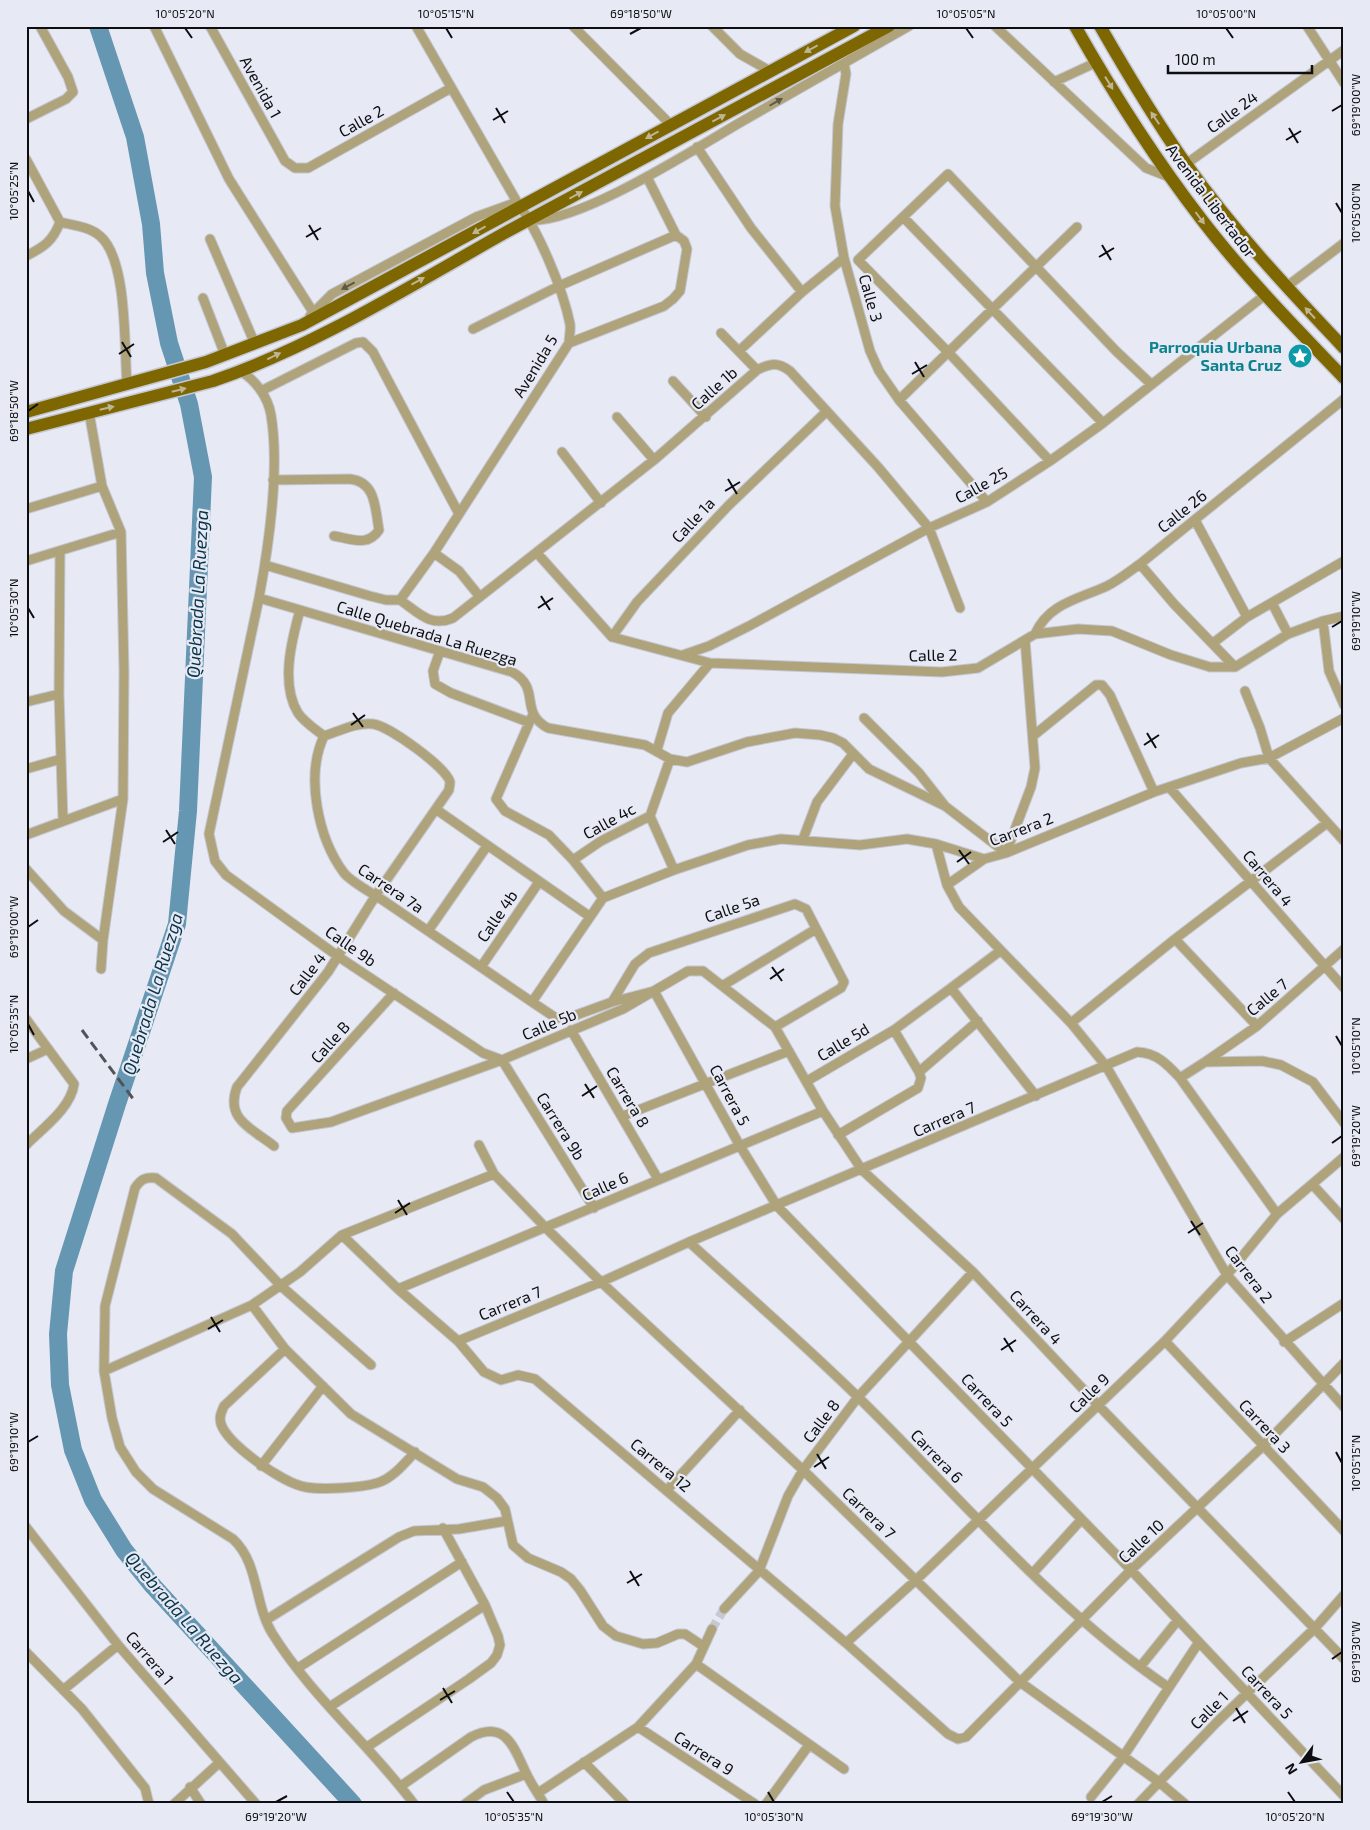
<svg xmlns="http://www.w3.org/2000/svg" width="1370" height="1830" viewBox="0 0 1370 1830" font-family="'Exo 2',sans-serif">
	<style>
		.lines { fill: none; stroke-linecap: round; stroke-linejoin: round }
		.river { stroke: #6697b2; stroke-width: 18 }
		.street-tunnel { stroke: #c6c9d3; stroke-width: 9; stroke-dasharray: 9 4.5; stroke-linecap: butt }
		.street-casing { stroke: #c4c7d1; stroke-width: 11 }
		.primary-casing { stroke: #c4c7d1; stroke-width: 15 }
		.street { stroke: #afa37b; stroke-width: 9 }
		.primary { stroke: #7e6600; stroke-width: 12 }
		.rail { stroke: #515358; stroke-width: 3; stroke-dasharray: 10 5; stroke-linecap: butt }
		.oneway { fill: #bdb593 }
		.oneway2 { fill: #5e5846 }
		.ticks { fill: none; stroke: #0d0e11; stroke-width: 2 }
		.labels { text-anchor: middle; stroke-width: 4.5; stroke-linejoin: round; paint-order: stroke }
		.street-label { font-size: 16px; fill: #0d0e11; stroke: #e7eaf5 }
		.culture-label { font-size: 16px; font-weight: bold; fill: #0d838f; stroke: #e7eaf5; text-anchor: end }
		.water-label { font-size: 18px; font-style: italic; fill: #093448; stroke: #e7eaf5 }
		.neatline { fill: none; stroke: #0d0e11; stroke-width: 2 }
		.ticks-label { font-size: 12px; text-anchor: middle; fill: #0d0e11 }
	</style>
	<rect width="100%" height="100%" fill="#e7eaf5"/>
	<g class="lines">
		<path class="river" d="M98 26 135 137 151 224 155 273 169 343 189 404 203 477 188 811 177 924 117 1104 64 1271 58 1334 60 1385 73 1450 93 1500 124 1550 153 1586 353 1804"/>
		<path class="street-tunnel" d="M712 1629 724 1609"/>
		<defs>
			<path id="street" d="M154 26 229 179 313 312
				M210 26 285 161 295 168H308L451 88
				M416 26 517 202C538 230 563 289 570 324 571 330 569 337 569 343L434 553 400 600C418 612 430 628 453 618L654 460 757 370C771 363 778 362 790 371L878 467 929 528 960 608
				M573 26 671 125
				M712 26 740 54 770 71
				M995 26 1146 168 1169 177
				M1307 26 1344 83
				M844 63 846 74 838 124 835 206 844 258 870 351 879 371 899 400 987 502
				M1054 82 1097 62
				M26 119 66 99 73 92 68 77 40 26
				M697 147 751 228 802 292
				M26 159 60 222C53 241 44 247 26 256
				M1186 164 1344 50
				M904 218 1103 423
				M529 220C577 225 696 148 741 122 797 90 852 58 909 26
				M60 222C73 225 90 227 100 236 128 260 124 348 127 385
				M210 239 255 344
				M1286 287 1344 243
				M203 298 225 355
				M310 316 332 294 476 217 517 202
				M473 329 559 286 676 235
				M721 333 757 370
				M569 343 664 306 673 299 680 291 687 249 684 241 676 235 647 177
				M739 351 802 292 844 258
				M242 372C256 381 268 397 271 415 280 469 269 544 259 598
				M673 381 706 417
				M261 391 356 343 363 342 373 352 459 514
				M899 400 1077 227
				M617 417 654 460
				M562 452 601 503
				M1050 461 949 353 858 260 948 174 1116 351 1151 384
				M273 480 350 479C376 482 375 508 379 530 368 547 352 539 334 536
				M26 509 102 486
				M1195 520 1247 617
				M60 551 59 694 63 821
				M434 553 459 571 480 597
				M537 553 612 637 710 663 942 672 978 668 1035 634 1078 629 1112 631 1171 655 1210 667H1235L1288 634 1323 621 1344 616
				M26 561 121 532
				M1140 564 1174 604 1235 667
				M265 565 370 596 386 600H400
				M1272 603 1288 634
				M300 610C292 639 280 684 298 713 304 722 315 729 324 736
				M1323 621 1329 671 1344 705
				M1035 634C1049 603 1079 599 1107 586 1119 580 1130 571 1140 564L1344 399
				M612 637 637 602 729 505 827 411
				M1213 643 1247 617 1344 561
				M440 651 433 671 435 684 451 693 528 722
				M683 655 709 646 749 626 929 528 987 502 1050 461 1103 423 1265 295
				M1245 691 1260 728 1269 758 1344 841
				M26 702 59 694
				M533 714 496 799 505 811 549 835 573 860
				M864 718 919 773 945 806 1006 853 1031 787 1035 768 1025 640
				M1033 736 1096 685H1102L1110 695 1154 792
				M657 750 668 713 710 663
				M26 769 61 759
				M1169 787 1344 988
				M437 810 589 916
				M650 816 670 759
				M26 835 123 799
				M803 839 817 802 853 754
				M936 844 947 885 959 907 1071 1023 1106 1066 1227 1275 1344 1407
				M26 869 64 911 103 940 123 799 124 672 121 532 102 486 89 412
				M947 885 984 859
				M603 898 573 860 601 841 650 816 674 870
				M428 931 487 846
				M1175 939 1257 1026
				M481 967 539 882
				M101 969 103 940
				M722 986 816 929
				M951 988 1000 951
				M394 993 287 1111 286 1118 292 1128 331 1122 502 1060 623 1009 688 971H703L775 1027 823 1111 862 1170 973 1272 1098 1405 1344 1659
				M532 1002 603 898 674 870 748 845 781 839 860 845 907 839 936 844 984 859 1006 853 1154 792 1241 763 1269 758 1344 718
				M612 1002 635 964 649 953 795 904 806 909 844 982 841 988 775 1027
				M26 1019 74 1084C71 1108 43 1128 26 1145
				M1071 1023 1175 939 1327 823
				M571 1030 658 1179
				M26 1059 48 1049
				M1205 1062 1257 1026 1344 949
				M919 1072 978 1021
				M1180 1078 1205 1062 1262 1061 1281 1065 1313 1082 1344 1123
				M807 1081 894 1030 951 988 1036 1096
				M623 1116 789 1051
				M838 1135 918 1088 921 1078 919 1072 894 1030
				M479 1145 494 1174 546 1228 601 1282 803 1470 1020 1682 1159 1782 1185 1804
				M274 1146C251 1128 225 1119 237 1087L328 972 376 895 449 790C449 788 450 785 450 782 446 767 389 726 373 724 357 722 339 731 324 736 305 776 318 838 344 873 352 883 376 895 387 903 435 936 484 969 532 1002L556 1018 571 1017 612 1002 654 991 740 1146 777 1206 1131 1570 1344 1796
				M494 1174 342 1235 300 1272 252 1305 285 1349 351 1414 457 1479 483 1487 497 1498 505 1509 513 1545 528 1558 561 1572 571 1579 580 1590 603 1626 616 1636 643 1644 657 1643 678 1634H685L703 1646
				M1312 1184 1344 1219
				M594 1208 502 1060 483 1053 339 957 226 875 215 861 209 834 259 598 512 672C542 688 518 712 548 728L645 745 670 759 687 762 747 742 795 733 820 735 833 738 843 743 869 769 945 806
				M342 1235 398 1289 458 1341 484 1372 501 1380 518 1375 535 1379 846 1643 948 1734 958 1739 966 1737 1131 1570 1263 1446 1344 1363
				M689 1242C746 1294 804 1344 859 1398 957 1494 1054 1610 1168 1687
				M398 1289 823 1111
				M458 1341 601 1282 689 1242 1137 1052C1157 1053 1167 1064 1180 1078L1277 1214
				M1165 1341 1344 1531
				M1284 1342 1344 1303
				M285 1349 224 1406C221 1413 219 1417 221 1424 228 1445 283 1483 305 1487 322 1490 360 1488 377 1483 392 1479 405 1463 415 1452
				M371 1365 281 1286 232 1234 156 1178C145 1177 141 1179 135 1188L105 1306 104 1371 112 1418 120 1447 136 1472 153 1489 233 1539C259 1563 254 1603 272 1633 311 1696 370 1745 414 1804
				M104 1371 252 1305
				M261 1466 323 1386
				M667 1490 740 1410
				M26 1527 118 1645 256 1804
				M1033 1573 1081 1520
				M724 1609 759 1571 788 1496 803 1470 858 1397 973 1272
				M266 1620 399 1537 414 1531 459 1529 506 1521
				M846 1643 916 1580 1165 1341 1227 1275 1277 1214 1344 1157
				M26 1652 82 1709 145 1788 149 1804
				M696 1664 712 1629
				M1140 1667 1178 1620
				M298 1668 462 1562
				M63 1690 118 1645
				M331 1706 485 1605
				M638 1727 755 1804
				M367 1747 469 1679 491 1663 497 1655 500 1645 498 1636 485 1605 443 1528
				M584 1762 625 1804
				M401 1786 471 1737C506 1719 514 1748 526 1773 531 1784 538 1793 544 1804
				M190 1787 201 1804
				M538 1793 638 1727 696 1664 844 1769
				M1091 1797 1123 1757 1199 1642
				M174 1804 219 1763
				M465 1804 484 1790 526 1774
				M766 1804 809 1745
				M1138 1804 1217 1722 1315 1628 1344 1595"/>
			<path id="primary" d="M1075 26C1113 93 1155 159 1202 220 1245 276 1295 327 1344 378
				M1100 26C1127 73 1155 120 1186 164 1233 230 1288 289 1344 348
				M26 412 206 362 302 325 854 26
				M26 429 213 381C316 346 415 283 510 230 636 161 763 94 889 26"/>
		</defs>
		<use href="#street" class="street-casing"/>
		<use href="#primary" class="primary-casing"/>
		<use href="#street" class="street"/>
		<use href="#primary" class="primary"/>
		<path class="rail" d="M82 1030 134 1100"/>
	</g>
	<defs><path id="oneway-solid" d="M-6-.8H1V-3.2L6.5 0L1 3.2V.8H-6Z" transform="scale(1.25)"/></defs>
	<g class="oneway">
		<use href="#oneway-solid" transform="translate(811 49) rotate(152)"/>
		<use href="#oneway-solid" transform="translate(1109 83) rotate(58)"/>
		<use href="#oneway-solid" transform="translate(719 118) rotate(-28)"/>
		<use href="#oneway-solid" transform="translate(1155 118) rotate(-124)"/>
		<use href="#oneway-solid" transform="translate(652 135) rotate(151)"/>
		<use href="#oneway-solid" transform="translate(576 195) rotate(-28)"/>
		<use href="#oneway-solid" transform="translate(1200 218) rotate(53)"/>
		<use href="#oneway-solid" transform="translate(479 230) rotate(151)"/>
		<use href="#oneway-solid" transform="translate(418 281) rotate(-29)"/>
		<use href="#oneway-solid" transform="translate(1310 313) rotate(-133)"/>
		<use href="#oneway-solid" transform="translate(274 356) rotate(-26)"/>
		<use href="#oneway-solid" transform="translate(179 390) rotate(-14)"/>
		<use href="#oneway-solid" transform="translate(107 408) rotate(-13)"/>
	</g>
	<g class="oneway2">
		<use href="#oneway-solid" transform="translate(776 102) rotate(-30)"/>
		<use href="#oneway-solid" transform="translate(348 286) rotate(152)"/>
	</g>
	<path class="ticks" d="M185 28 192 38M446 28 452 38M966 28 973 38M1226 28 1233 38M630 34 641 28M496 108 505 123M1332 111 1342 105M493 120 508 111M1289 128 1298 143M1286 140 1301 131M28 191 34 202M1336 203 1342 213M309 225 318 240M306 237 321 228M1102 245 1111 260M1099 257 1114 248M122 342 131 357M119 354 134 344M915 362 924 377M912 374 927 365M28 411 38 404M728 479 737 494M725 491 740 482M541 596 550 610M28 608 34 618M538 608 553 598M1332 627 1342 621M353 713 363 727M351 725 365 715M1147 733 1156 748M1144 745 1159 735M166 830 175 844M163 842 178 832M959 850 969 864M957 862 971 852M28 927 38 920M772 967 782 981M770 979 784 969M28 1024 34 1035M1336 1036 1342 1046M585 1084 594 1098M582 1096 597 1086M1332 1143 1342 1136M398 1200 407 1215M395 1213 410 1203M1191 1221 1200 1235M1188 1233 1203 1223M211 1317 220 1332M208 1329 223 1320M1004 1338 1013 1352M1001 1350 1016 1340M28 1442 38 1436M1336 1452 1342 1463M817 1454 826 1469M814 1467 829 1457M630 1571 639 1586M627 1583 642 1574M1332 1659 1342 1652M443 1688 452 1703M440 1700 455 1691M1236 1708 1245 1723M1233 1721 1248 1711M507 1792 514 1802M768 1792 774 1802M1288 1792 1295 1802M276 1802 287 1796M1102 1802 1112 1796"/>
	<defs>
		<symbol id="sight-disc" viewBox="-11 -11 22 22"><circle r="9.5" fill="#0f9aa8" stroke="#e7eaf5"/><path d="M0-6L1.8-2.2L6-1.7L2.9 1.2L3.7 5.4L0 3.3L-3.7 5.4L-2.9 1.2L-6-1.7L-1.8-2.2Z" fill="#fff"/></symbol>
	</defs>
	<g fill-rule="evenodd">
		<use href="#sight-disc" x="1286" y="342" width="28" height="28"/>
	</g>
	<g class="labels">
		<g class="street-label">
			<text transform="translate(261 87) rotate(61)" y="6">Avenida 1</text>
			<text transform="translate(1232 112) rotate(-36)" y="6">Calle 24</text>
			<text transform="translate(361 121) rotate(-29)" y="6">Calle 2</text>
			<text transform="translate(1211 201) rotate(53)" y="6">Avenida Libertador</text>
			<text transform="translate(871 298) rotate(74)" y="6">Calle 3</text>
			<text transform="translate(535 366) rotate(-59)" y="6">Avenida 5</text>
			<text transform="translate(714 388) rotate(-42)" y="6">Calle 1b</text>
			<text transform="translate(981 485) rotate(-29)" y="6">Calle 25</text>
			<text transform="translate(1182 511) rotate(-39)" y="6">Calle 26</text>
			<text transform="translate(693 520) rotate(-47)" y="6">Calle 1a</text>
			<text transform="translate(427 633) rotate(17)" y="6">Calle Quebrada La Ruezga</text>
			<text transform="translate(933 655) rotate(-1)" y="6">Calle 2</text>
			<text transform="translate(609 821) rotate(-29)" y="6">Calle 4c</text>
			<text transform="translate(1021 829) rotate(-21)" y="6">Carrera 2</text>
			<text transform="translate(1268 878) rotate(50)" y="6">Carrera 4</text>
			<text transform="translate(391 888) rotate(34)" y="6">Carrera 7a</text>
			<text transform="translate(732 908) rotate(-19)" y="6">Calle 5a</text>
			<text transform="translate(497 916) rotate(-56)" y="6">Calle 4b</text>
			<text transform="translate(351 946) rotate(35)" y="6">Calle 9b</text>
			<text transform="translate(307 974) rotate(-53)" y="6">Calle 4</text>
			<text transform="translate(1267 997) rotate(-40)" y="6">Calle 7</text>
			<text transform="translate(549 1024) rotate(-23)" y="6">Calle 5b</text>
			<text transform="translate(330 1042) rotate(-48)" y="6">Calle B</text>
			<text transform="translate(843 1042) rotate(-31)" y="6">Calle 5d</text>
			<text transform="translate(730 1095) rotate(62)" y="6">Carrera 5</text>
			<text transform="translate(628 1097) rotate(59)" y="6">Carrera 8</text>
			<text transform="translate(944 1119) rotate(-23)" y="6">Carrera 7</text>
			<text transform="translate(561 1126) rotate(58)" y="6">Carrera 9b</text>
			<text transform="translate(605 1186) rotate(-24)" y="6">Calle 6</text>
			<text transform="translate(1249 1274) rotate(53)" y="6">Carrera 2</text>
			<text transform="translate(510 1303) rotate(-22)" y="6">Carrera 7</text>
			<text transform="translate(1036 1317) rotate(47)" y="6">Carrera 4</text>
			<text transform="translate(1089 1393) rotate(-44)" y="6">Calle 9</text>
			<text transform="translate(987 1400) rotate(47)" y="6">Carrera 5</text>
			<text transform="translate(821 1421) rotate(-53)" y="6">Calle 8</text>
			<text transform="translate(1265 1426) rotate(47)" y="6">Carrera 3</text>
			<text transform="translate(937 1456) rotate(46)" y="6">Carrera 6</text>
			<text transform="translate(661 1465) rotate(40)" y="6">Carrera 12</text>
			<text transform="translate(869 1513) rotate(44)" y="6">Carrera 7</text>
			<text transform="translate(1141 1541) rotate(-43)" y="6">Calle 10</text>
			<text transform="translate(150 1658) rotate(50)" y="6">Carrera 1</text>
			<text transform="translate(1267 1692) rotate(47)" y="6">Carrera 5</text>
			<text transform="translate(1209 1710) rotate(-45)" y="6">Calle 1</text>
			<text transform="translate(704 1753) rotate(33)" y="6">Carrera 9</text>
		</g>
		<g class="culture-label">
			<text x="1282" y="353">Parroquia Urbana<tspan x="1282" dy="18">Santa Cruz</tspan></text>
		</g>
		<g class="water-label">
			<text transform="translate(198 594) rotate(-87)" y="6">Quebrada La Ruezga</text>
			<text transform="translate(153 994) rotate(-73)" y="6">Quebrada La Ruezga</text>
			<text transform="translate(184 1618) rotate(49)" y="6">Quebrada La Ruezga</text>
		</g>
	</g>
	<rect width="1370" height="1830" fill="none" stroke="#e7eaf5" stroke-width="55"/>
	<g transform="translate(1302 1762) rotate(238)" stroke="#e7eaf5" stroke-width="4" paint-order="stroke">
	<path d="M0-4L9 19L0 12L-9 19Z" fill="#0d0e11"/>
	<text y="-8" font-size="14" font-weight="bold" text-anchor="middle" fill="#0d0e11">N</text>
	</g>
	<path d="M1168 65v8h144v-8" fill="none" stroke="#0d0e11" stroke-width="2.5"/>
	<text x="1175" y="65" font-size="15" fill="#0d0e11" stroke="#e7eaf5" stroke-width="4" paint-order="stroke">100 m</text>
	<rect x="28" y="28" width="1314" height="1774" class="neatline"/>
	<g class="ticks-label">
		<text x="185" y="18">10°05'20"N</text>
		<text x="446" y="18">10°05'15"N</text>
		<text x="641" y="18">69°18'50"W</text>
		<text x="966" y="18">10°05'05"N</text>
		<text x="1226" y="18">10°05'00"N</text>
		<text transform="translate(1356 105) rotate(-90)" y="4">69°19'00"W</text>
		<text transform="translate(14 191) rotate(-90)" y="4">10°05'25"N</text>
		<text transform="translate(1356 213) rotate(-90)" y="4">10°05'00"N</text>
		<text transform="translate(14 411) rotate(-90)" y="4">69°18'50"W</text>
		<text transform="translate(14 608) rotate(-90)" y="4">10°05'30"N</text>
		<text transform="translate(1356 621) rotate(-90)" y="4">69°19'10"W</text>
		<text transform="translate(14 927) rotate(-90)" y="4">69°19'00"W</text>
		<text transform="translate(14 1024) rotate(-90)" y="4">10°05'35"N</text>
		<text transform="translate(1356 1046) rotate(-90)" y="4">10°05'10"N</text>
		<text transform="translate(1356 1136) rotate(-90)" y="4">69°19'20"W</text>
		<text transform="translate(14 1442) rotate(-90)" y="4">69°19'10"W</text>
		<text transform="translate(1356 1463) rotate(-90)" y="4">10°05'15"N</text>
		<text transform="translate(1356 1652) rotate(-90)" y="4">69°19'30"W</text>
		<text x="276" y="1821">69°19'20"W</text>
		<text x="514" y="1821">10°05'35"N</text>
		<text x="774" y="1821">10°05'30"N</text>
		<text x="1102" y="1821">69°19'30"W</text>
		<text x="1295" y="1821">10°05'20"N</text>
	</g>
</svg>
